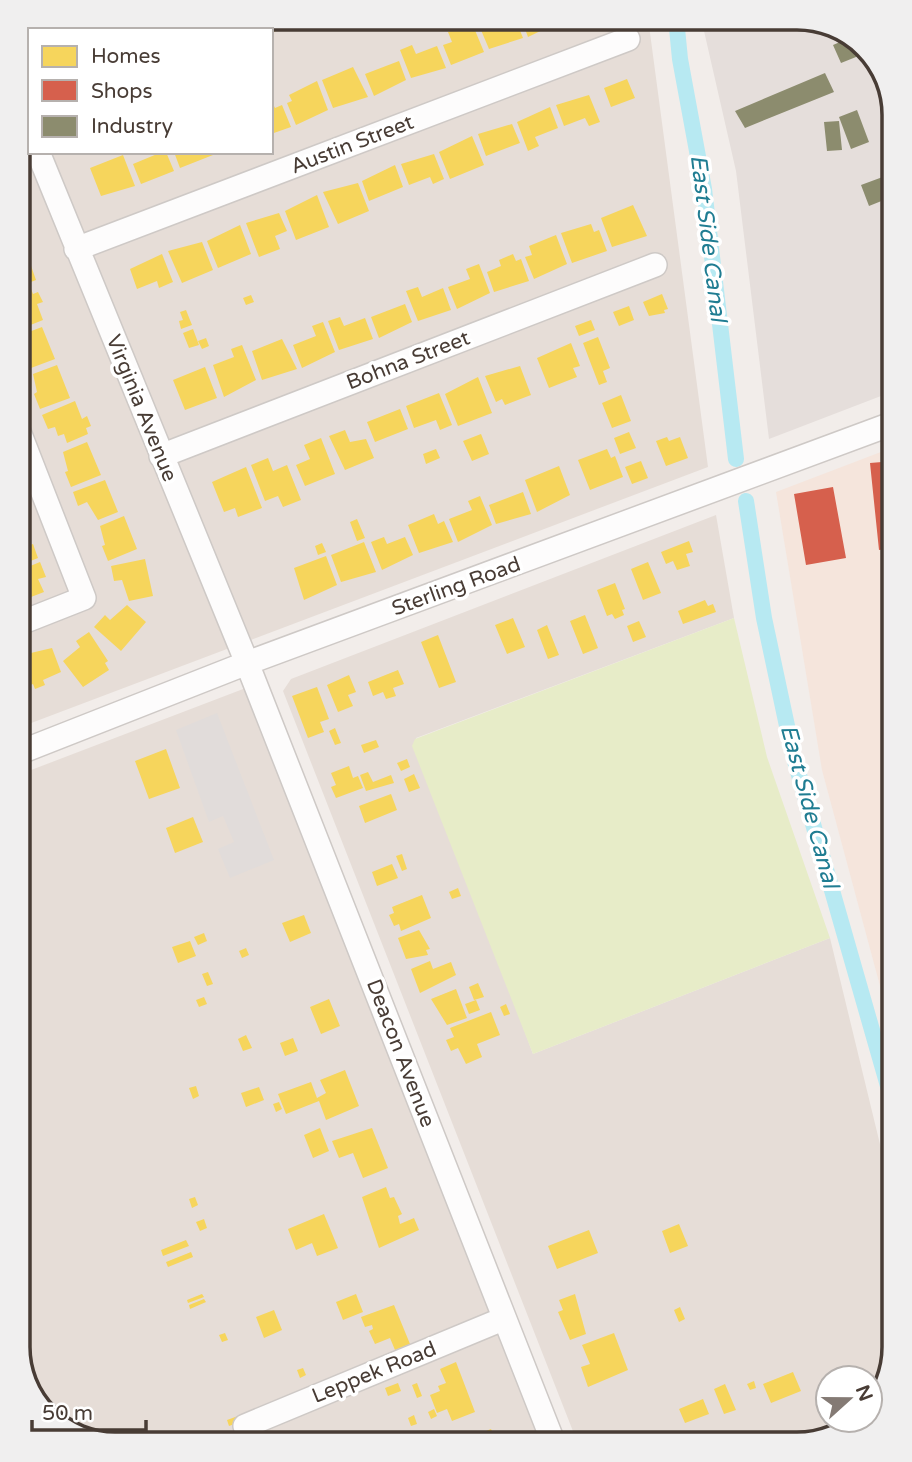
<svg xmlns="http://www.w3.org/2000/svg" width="912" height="1462" viewBox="0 0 912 1462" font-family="'Varela Round',sans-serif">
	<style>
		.residential { fill: #e6ddd7 }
		.commercial { fill: #f5e5dc }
		.industrial { fill: #e5dedb }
		.green { fill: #e7ecc8 }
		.parking { fill: #e1dcda }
		.homes { fill: #f6d55c }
		.shops { fill: #d6604d }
		.industry { fill: #8c8c6e }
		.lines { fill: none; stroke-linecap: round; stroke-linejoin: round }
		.canal { stroke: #b7e9f2; stroke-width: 16 }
		.minor-casing { stroke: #cec9c6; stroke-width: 26 }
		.minor { stroke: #fdfcfc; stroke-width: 23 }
		.labels { text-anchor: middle; stroke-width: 7; stroke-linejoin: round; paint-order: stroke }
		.street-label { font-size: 21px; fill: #483c35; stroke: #fff }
		.water-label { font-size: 23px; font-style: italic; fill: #207d92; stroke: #fff }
		.rim { fill: none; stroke: #483c35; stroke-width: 3.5 }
	</style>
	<rect width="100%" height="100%" fill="#f2edea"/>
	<path class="residential" d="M115 18H648L708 467 18 728V109L30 82V152H271V30H85Z
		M716 515 734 618 416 738 533 1054 830 938 894 1202V1347L881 1396 870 1407V1378H828V1420H856L840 1434 797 1444H578L283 691 291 679Z
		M251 686 548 1444H109L61 1428 28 1390 18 1347V775Z"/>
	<path class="commercial" d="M894 447V1038L822 770 776 492Z"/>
	<path class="industrial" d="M704 18H804L851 34 884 72 894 115V391L769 439 736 171 704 31Z"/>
	<path class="green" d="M734 618 767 757 830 938 533 1054 412 746 415 739Z"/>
	<path class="parking" d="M217 713 274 860 230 878 218 849 234 842 223 816 209 822 176 730Z"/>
	<path class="homes" d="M147 18H170L177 30H135Z
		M230 18H271L278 30 271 33V30H237Z
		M515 18 523 38 489 49 481 30Z
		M521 18H559L561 21 528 37Z
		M472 23 484 52 451 65 443 45 452 42 448 32Z
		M224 25 225 30H208V29Z
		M412 45 416 54 437 46 446 68 411 78 400 50Z
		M399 61 406 80 374 96 365 74Z
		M353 67 368 97 333 108 322 80Z
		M627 79 635 98 611 107 604 88Z
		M317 81 328 110 296 125 287 103 292 101 289 95Z
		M589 95 600 122 589 126 585 118 564 126 556 105Z
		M271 100 275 108 282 105 291 127 271 134Z
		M550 107 558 128 535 137 539 146 528 151 517 122Z
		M512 124 520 143 486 156 478 134Z
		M472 136 484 165 450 179 439 152Z
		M162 152H166L174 171 141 184 133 164Z
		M174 152H212L213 155 180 168Z
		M434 154 444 179 433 184 430 177 409 185 401 164Z
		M123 155 135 186 101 196 90 168Z
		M395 165 403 187 369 201 362 181Z
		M358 183 369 211 338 224 323 192Z
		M317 195 329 227 296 240 285 211Z
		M633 205 647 236 612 247 601 218Z
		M279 213 287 231 275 236 280 249 259 257 246 223Z
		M591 224 594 232 599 230 607 251 572 263 561 233Z
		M240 225 251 254 218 268 207 241Z
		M556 235 567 264 534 279 525 257 532 255 529 246Z
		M202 242 213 270 182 283 168 251Z
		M162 254 173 282 159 288 157 281 137 289 130 269Z
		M513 254 516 261 521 259 529 281 494 292 487 272 501 266 499 260Z
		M18 257 21 266 30 263 36 280 18 287Z
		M479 264 490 293 457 309 448 287 470 279 466 269Z
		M30 286 33 294 38 292 43 302 37 304 43 320 18 330V291Z
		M418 287 422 297 443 288 451 310 418 321 406 291Z
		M662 294 668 309 664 310 665 313 649 316 643 302Z
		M251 295 254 302 246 305 243 298Z
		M405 304 412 322 379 338 371 317Z
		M629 306 634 320 619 326 613 312Z
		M186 310 192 325 181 329 179 321 183 320 180 312Z
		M340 317 344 326 365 318 373 339 339 350 328 321Z
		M591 320 595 330 579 336 575 326Z
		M323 322 335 352 302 368 293 345 316 336 312 326Z
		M42 327 55 359 31 368 21 350 18 352V336Z
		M193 329 199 345 189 348 183 333Z
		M598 337 610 368 603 371 607 382 599 385 583 343Z
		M206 338 209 346 202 349 198 341Z
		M282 339 297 369 262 380 252 351Z
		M571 343 580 366 573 368 577 377 549 388 537 358Z
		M242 345 256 380 224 397 213 365 234 357 231 349Z
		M57 365 70 398 40 409 34 394 37 392 33 374Z
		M520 366 531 395 505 405 502 399 496 402 485 376Z
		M205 367 217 398 185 410 173 380Z
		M478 377 492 413 458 426 445 394Z
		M439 393 452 425 440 430 436 420 414 428 406 406Z
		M621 395 631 421 612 428 602 403Z
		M75 401 82 419 87 416 91 426 86 428 88 434 67 443 64 434 58 436 55 427 48 429 42 415Z
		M400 409 408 429 375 442 367 422Z
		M345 430 350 442 366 439 374 458 345 470 329 436Z
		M629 432 636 448 620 454 614 438Z
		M481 434 489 454 472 461 463 441Z
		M667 437 669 441 680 437 688 458 666 466 656 441Z
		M321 438 335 474 305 486 296 465 310 459 304 445Z
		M87 442 101 475 71 487 65 472 68 471 63 452Z
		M436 449 440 458 426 464 423 454Z
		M607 449 611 458 615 456 623 477 590 490 578 460Z
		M268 458 273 471 287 465 301 500 283 507 278 496 265 501 251 465Z
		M641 461 648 478 632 484 625 467Z
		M559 466 570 495 537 512 525 480Z
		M246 467 262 508 238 517 235 508 224 512 212 482Z
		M105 480 118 512 98 520 87 502 78 506 73 492Z
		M523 492 531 514 496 524 489 505Z
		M480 496 492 525 458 542 449 519 472 510 468 501Z
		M434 514 438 524 444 521 453 542 419 553 408 525Z
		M124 516 137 549 108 561 102 546 105 545 100 526Z
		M357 519 365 538 357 541 350 522Z
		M384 537 387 544 405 537 413 555 382 570 371 542Z
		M21 539 24 547 33 544 38 558 18 566V540Z
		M689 541 693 552 686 554 690 566 677 570 673 561 666 564 661 552Z
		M364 542 376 572 341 582 331 555Z
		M322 543 326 552 318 555 315 546Z
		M326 556 337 585 304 600 294 568Z
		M145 559 153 596 129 601 122 580 114 581 111 566Z
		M40 562 46 577 38 579 44 592 18 602V571Z
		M648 562 661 593 643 600 631 569Z
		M615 583 625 609 622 610 624 615 615 619 612 614 607 616 597 590Z
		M705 600 708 606 713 604 716 612 683 624 678 611Z
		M127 605 146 622 121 651 94 627 105 615 110 620Z
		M585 615 598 648 583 654 570 621Z
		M513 618 525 647 507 654 495 625Z
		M639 621 646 637 633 642 627 626Z
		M547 625 559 655 548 659 537 630Z
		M89 632 108 661 105 663 109 670 83 687 63 661 80 647 76 641Z
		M438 635 456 682 439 688 421 642Z
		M52 648 61 672 43 680 45 685 35 689 33 684 28 686 18 656Z
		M398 670 404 684 393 688 396 696 386 699 383 692 373 696 368 682Z
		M18 674 24 690 18 693Z
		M349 675 356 692 348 695 353 706 338 712 327 685Z
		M317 687 329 719 320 722 324 732 308 738 292 696Z
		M335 728 341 743 335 745 329 731Z
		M376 740 379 747 364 753 361 745Z
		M166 749 180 788 149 799 135 761Z
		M407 759 410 767 401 771 397 763Z
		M349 766 353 778 358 776 363 788 336 798 331 787 336 785 331 773Z
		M368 772 373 782 391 775 394 783 366 791 360 775Z
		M414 774 420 788 409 792 404 779Z
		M391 794 397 810 365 823 359 806Z
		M193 817 203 842 175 853 166 828Z
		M402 854 407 869 402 871 396 856Z
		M392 864 398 878 377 886 372 872Z
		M458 888 461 896 452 899 449 892Z
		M422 895 431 918 401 931 399 924 394 926 389 915 394 913 392 907Z
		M304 915 311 933 290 942 282 923Z
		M419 930 430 949 426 950 428 955 406 959 398 938Z
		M204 933 207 941 198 945 194 937Z
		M190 941 196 956 178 963 172 947Z
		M246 948 249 955 242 958 239 951Z
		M430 961 433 969 451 962 456 975 420 993 411 969Z
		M208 972 213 984 207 986 202 974Z
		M478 983 484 997 474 1000 469 987Z
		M456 989 467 1018 447 1025 431 999Z
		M204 997 207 1004 199 1007 196 1000Z
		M329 999 340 1026 321 1034 310 1007Z
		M476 1000 480 1010 469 1014 465 1004Z
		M506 1004 510 1014 504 1016 500 1007Z
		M491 1012 500 1035 477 1044 482 1057 466 1064 458 1048 451 1051 446 1040 454 1037 450 1028Z
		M246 1035 252 1048 243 1051 238 1039Z
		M293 1038 298 1051 285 1056 280 1043Z
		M345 1070 359 1106 326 1120 319 1101 286 1114 278 1094 311 1082 317 1098 326 1093 320 1080Z
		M196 1086 199 1096 193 1099 189 1088Z
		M259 1087 264 1100 246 1107 241 1093Z
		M279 1102 282 1109 276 1112 273 1104Z
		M320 1128 329 1151 313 1158 304 1135Z
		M372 1128 388 1168 363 1178 353 1153 339 1158 332 1141Z
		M386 1187 390 1198 394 1197 402 1214 398 1216 400 1224 414 1218 419 1230 379 1248 362 1197Z
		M195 1197 198 1205 192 1208 189 1199Z
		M324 1214 338 1248 317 1256 312 1243 296 1250 288 1229Z
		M204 1219 207 1228 200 1231 196 1222Z
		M679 1224 688 1246 670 1253 662 1231Z
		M589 1230 598 1253 557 1269 548 1246Z
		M186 1240 189 1246 163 1256 161 1250Z
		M191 1252 193 1257 168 1267 166 1262Z
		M202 1294 204 1297 188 1303 187 1300Z
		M356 1294 363 1312 343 1320 336 1302Z
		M575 1294 586 1334 570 1340 558 1312 563 1310 559 1300Z
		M204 1299 206 1302 190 1309 189 1305Z
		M394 1305 410 1344 395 1350 390 1338 375 1344 369 1331 373 1329 372 1325 365 1327 361 1317Z
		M680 1307 685 1319 679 1322 674 1310Z
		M274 1310 282 1330 264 1338 256 1317Z
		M225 1333 228 1340 222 1342 219 1335Z
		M614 1333 628 1370 588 1387 581 1367 590 1364 582 1345Z
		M456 1362 475 1412 452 1421 447 1409 437 1413 430 1395 440 1391 438 1386 446 1383 440 1369Z
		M303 1368 306 1375 300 1378 297 1370Z
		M793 1372 801 1391 771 1403 763 1384Z
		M754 1381 756 1388 750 1390 747 1384Z
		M398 1383 401 1391 388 1396 385 1388Z
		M417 1383 422 1396 417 1398 412 1385Z
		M725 1384 736 1410 724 1414 714 1389Z
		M703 1399 709 1414 685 1423 679 1409Z
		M434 1409 437 1416 431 1419 428 1412Z
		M414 1415 417 1424 411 1426 408 1418Z
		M238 1416 240 1422 229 1426 227 1420Z
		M838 1423 842 1432 827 1437 824 1428Z
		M491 1429 498 1444H462L461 1441Z
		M354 1437 357 1444H335Z
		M736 1438 739 1444H720Z"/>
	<path class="shops" d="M894 461V548L879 550 870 463Z
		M833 487 846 558 806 565 794 494Z"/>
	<path class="industry" d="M847 39 849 45 858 42 866 53 841 63 833 45Z
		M825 73 834 92 745 128 735 111Z
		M857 110 869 142 851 149 839 117Z
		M839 121 842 150 827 151 824 122Z
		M888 175 894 196 869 206 861 185Z"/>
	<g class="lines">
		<path class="canal" d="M676 18 680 59 704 189 736 459
			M746 501 764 618 793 754 894 1107"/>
		<defs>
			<path id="minor" d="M20 105 30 131
				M38 152 247 663 554 1444
				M76 249 628 39
				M161 456 655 265
				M18 624 84 598 18 429
				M18 753 247 663 894 423
				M245 1426 503 1319"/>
		</defs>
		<use href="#minor" class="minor-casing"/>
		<use href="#minor" class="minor"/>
	</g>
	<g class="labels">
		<g class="street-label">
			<text transform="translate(352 144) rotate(-21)" y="7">Austin Street</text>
			<text transform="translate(408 360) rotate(-21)" y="7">Bohna Street</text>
			<text transform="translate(142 408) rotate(68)" y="7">Virginia Avenue</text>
			<text transform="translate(456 586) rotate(-20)" y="7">Sterling Road</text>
			<text transform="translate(401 1053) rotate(69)" y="7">Deacon Avenue</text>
			<text transform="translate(374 1372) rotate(-22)" y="7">Leppek Road</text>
		</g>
		<g class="water-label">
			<text transform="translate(709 238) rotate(83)" y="8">East Side Canal</text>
			<text transform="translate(810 806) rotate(75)" y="8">East Side Canal</text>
		</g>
	</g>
	<path d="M0 0H912V1462H0ZM115 30H797A85 85 0 0 1 882 115V1347A85 85 0 0 1 797 1432H115A85 85 0 0 1 30 1347V115A85 85 0 0 1 115 30Z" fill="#f0efef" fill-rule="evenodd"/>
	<path class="rim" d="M115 30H797A85 85 0 0 1 882 115V1347A85 85 0 0 1 797 1432H115A85 85 0 0 1 30 1347V115A85 85 0 0 1 115 30Z"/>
	<rect x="28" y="28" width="245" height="126" fill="#ffffff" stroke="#b6b1ae" stroke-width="2"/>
	<rect x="42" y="46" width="35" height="21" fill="#f6d55c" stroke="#b6b1ae" stroke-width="2"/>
	<text x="91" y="63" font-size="21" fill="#483c35">Homes</text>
	<rect x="42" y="80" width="35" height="21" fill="#d6604d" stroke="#b6b1ae" stroke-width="2"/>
	<text x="91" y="98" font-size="21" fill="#483c35">Shops</text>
	<rect x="42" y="116" width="35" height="21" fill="#8c8c6e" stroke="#b6b1ae" stroke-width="2"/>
	<text x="91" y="133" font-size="21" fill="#483c35">Industry</text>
	<g transform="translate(849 1399) rotate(69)"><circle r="33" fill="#ffffff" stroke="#b6b1ae" stroke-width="2"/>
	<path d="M0-5L12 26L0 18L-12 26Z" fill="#847a74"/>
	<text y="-10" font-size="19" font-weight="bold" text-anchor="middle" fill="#483c35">N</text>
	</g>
	<path d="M32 1420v10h114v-10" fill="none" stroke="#483c35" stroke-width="3.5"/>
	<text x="42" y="1420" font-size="21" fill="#483c35" stroke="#ffffff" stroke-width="5" paint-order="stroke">50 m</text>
</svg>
